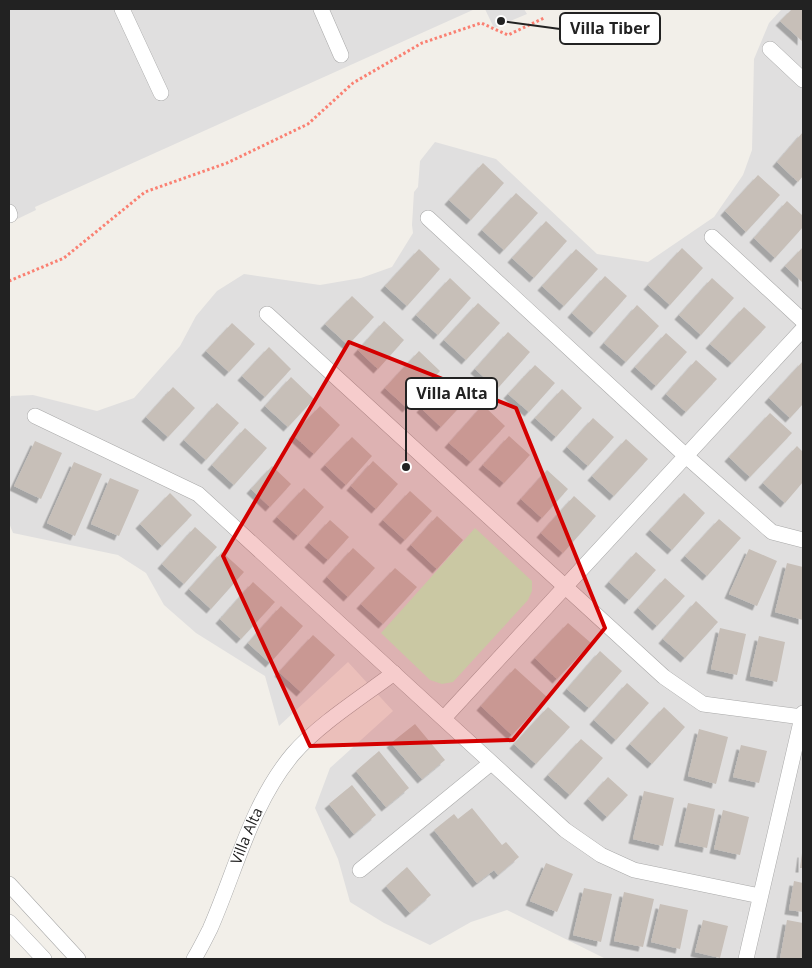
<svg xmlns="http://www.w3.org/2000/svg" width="812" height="968" viewBox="0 0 812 968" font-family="'Open Sans',sans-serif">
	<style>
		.residential { fill: #e0dfdf }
		.park { fill: #c8facc }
		.building { fill: #c7bfb8; filter: url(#shadow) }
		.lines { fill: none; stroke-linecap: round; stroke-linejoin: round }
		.minor-casing { stroke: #a9a9a9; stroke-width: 16 }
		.path { stroke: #fa8072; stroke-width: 3; stroke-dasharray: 2.5 2.5; stroke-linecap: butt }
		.minor { stroke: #fff; stroke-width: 15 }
		.marked { fill: #d40000; fill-opacity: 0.2; stroke: #d40000; stroke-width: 4; stroke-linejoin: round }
		.labels { text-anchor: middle; stroke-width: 4; stroke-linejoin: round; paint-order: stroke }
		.street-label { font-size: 15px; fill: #222; stroke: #fff }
		.leader { fill: none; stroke: #222; stroke-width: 2 }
		.callout-dot { fill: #222; stroke: #fff; stroke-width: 2 }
		.callout { fill: #fff; stroke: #222; stroke-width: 2 }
		.callout-label { font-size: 16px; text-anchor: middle; font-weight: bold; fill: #222 }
	</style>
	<defs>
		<filter id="shadow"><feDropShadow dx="-4.5" dy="4.5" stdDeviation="0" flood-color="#0004"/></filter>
	</defs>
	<rect width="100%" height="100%" fill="#f2efe9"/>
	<path class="residential" d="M9 9H475L35 207 36 210 9 223Z
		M485 9H524L527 14 494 28Z
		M782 9H803V959H606L507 910 471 922 430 945 384 923 350 902 338 859 315 808 330 768 393 711 348 662 279 726 265 676 196 633 164 605 146 573 118 555 13 533 9 523V401L11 396 33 395 97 411 134 398 180 346 196 316 217 291 244 274 320 285 361 278 392 267 413 233 412 225 414 192 418 187 420 161 435 142 496 159 597 254 648 262 714 217 743 175 752 150 754 59 769 23Z"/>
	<path class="park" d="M475 528 532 581V591L528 600 453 682 442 684 430 680 381 633Z"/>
	<path class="building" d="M792 9H803L802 41 780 21Z
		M803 132V176L798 182 777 162Z
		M483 163 504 183 471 220 449 200Z
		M758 175 780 195 746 232 725 211Z
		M516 193 538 213 504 250 482 230Z
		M787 201 803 216V227L775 258 754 238Z
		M546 221 567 241 534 278 512 258Z
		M803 247V283L785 266Z
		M682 248 703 268 670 305 648 285Z
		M419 249 440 269 407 306 385 286Z
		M576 249 598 269 564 306 542 286Z
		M605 276 627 296 594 333 572 313Z
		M450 278 471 298 438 335 416 315Z
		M712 278 734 298 701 335 679 315Z
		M352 296 374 317 348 345 325 324Z
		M478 303 500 323 466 360 444 340Z
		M637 305 659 326 626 362 604 343Z
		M744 307 766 327 732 363 710 344Z
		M384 321 404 340 378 369 358 350Z
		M232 323 255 344 229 372 206 351Z
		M508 332 530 352 497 389 475 369Z
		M666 333 687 352 656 386 635 367Z
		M269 347 291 369 265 397 242 376Z
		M419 351 440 371 407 408 385 388Z
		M696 360 717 379 686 412 666 394Z
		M803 361V404L790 418 769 398Z
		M535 365 555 383 529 412 508 394Z
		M291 377 314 399 288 427 265 406Z
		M447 379 468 398 441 427 421 408Z
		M173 387 195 408 168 437 146 417Z
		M562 389 582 408 556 437 535 418Z
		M217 403 239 423 206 460 184 440Z
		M483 405 505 426 471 462 449 443Z
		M320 406 340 425 314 454 293 435Z
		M770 413 792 433 750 477 729 457Z
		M593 418 614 437 588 466 567 447Z
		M245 428 267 448 234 485 212 465Z
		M509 436 530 455 504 483 483 465Z
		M352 437 372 456 346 485 325 465Z
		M626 439 648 459 614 496 592 476Z
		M35 441 62 453 41 499 14 486Z
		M797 446 803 452V482L785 503 763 483Z
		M373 461 398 484 376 509 351 486Z
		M74 462 102 474 75 536 47 523Z
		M272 466 291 484 270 507 251 489Z
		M547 470 568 489 542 518 521 499Z
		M110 478 139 490 119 536 91 524Z
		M304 488 324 507 298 536 277 517Z
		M410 491 432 511 405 540 383 520Z
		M170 493 192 515 162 546 140 524Z
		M684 493 705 513 672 550 650 530Z
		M574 496 596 516 563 553 541 533Z
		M437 516 463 540 437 569 411 545Z
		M719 519 741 538 707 576 685 556Z
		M330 520 349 537 328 560 309 543Z
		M195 527 217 547 184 584 162 564Z
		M353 548 375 568 348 597 327 577Z
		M749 549 777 561 757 606 729 594Z
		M222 552 244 572 211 609 189 589Z
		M636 552 656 570 629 600 609 582Z
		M787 563 803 567V620L775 612Z
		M395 568 417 587 383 624 361 604Z
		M665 578 685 596 657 626 638 608Z
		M253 582 275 602 241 639 220 619Z
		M696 601 718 622 685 658 663 639Z
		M281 606 303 626 270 663 248 643Z
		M568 623 591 643 557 679 535 658Z
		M720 628 746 634 737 675 711 669Z
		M313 635 335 655 301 692 279 672Z
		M759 636 785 642 777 682 750 676Z
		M600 651 622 671 589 708 567 689Z
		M515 668 547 697 512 735 481 706Z
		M627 683 649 703 616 740 594 720Z
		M548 707 570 727 536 764 514 744Z
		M664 707 685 727 652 764 630 744Z
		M415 724 445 760 422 779 391 743Z
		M699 729 728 737 716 784 688 776Z
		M581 739 603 758 570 795 548 775Z
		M741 745 767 751 759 783 733 777Z
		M379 751 409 788 386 807 356 771Z
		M608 777 628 795 607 817 588 799Z
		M352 785 376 815 354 834 329 804Z
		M644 791 674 798 663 846 633 839Z
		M688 803 715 809 707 848 679 842Z
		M472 808 502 845 506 842 519 857 498 875 494 870 477 883 434 830 454 814 458 819Z
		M723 810 749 817 740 855 714 849Z
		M802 853H803V868H800Z
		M546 863 573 874 557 912 530 901Z
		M407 867 431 895 410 913 386 886Z
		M794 881 803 883V912L789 910Z
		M584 888 612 894 601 942 573 935Z
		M624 892 654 899 643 947 614 941Z
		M660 904 688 910 680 949 651 942Z
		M703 920 728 926 720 958 695 952Z
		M787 920 803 923V959H780Z"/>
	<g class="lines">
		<defs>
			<g id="minor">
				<path d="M122 9 161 93"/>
				<path d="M321 9 341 55"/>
				<path d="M770 49 803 80"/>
				<path d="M9 212 10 215"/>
				<path d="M428 218 686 456 772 532 803 540"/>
				<path d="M712 237 803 321"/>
				<path d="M267 314 664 677 703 704 802 717"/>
				<path d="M35 416 198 494 565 830 601 855 634 870 760 896"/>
				<path d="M444 718 803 329"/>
				<path d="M360 870 491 763"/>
				<path d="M9 884 78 959"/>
				<path d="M9 922 44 959"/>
				<path id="s1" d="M194 959C200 949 205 939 210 929 236 870 251 804 293 754 319 724 362 697 394 673"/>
				<path d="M746 959 803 713"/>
			</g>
		</defs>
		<use href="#minor" class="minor-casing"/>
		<path class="path" d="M9 281 64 258 145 192 227 163 308 124 353 83 422 43 481 23 508 35 544 18"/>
		<use href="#minor" class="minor"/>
	</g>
	<path class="marked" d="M349 342 516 408 605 628 513 740 310 746 223 556Z"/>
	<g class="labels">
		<g class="street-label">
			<text dy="5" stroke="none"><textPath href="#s1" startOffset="134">Villa Alta</textPath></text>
		</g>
	</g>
	<path class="leader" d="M501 21L560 29M406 467L406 393"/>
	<g class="callout-dot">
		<circle cx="501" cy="21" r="5"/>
		<circle cx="406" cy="467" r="5"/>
	</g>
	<g class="callout">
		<rect x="560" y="13" width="100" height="31" rx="5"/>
		<rect x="406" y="378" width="91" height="31" rx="5"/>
	</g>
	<g class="callout-label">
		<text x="610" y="34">Villa Tiber</text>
		<text x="452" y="399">Villa Alta</text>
	</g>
	<rect width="812" height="968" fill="none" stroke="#222222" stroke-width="20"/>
</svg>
